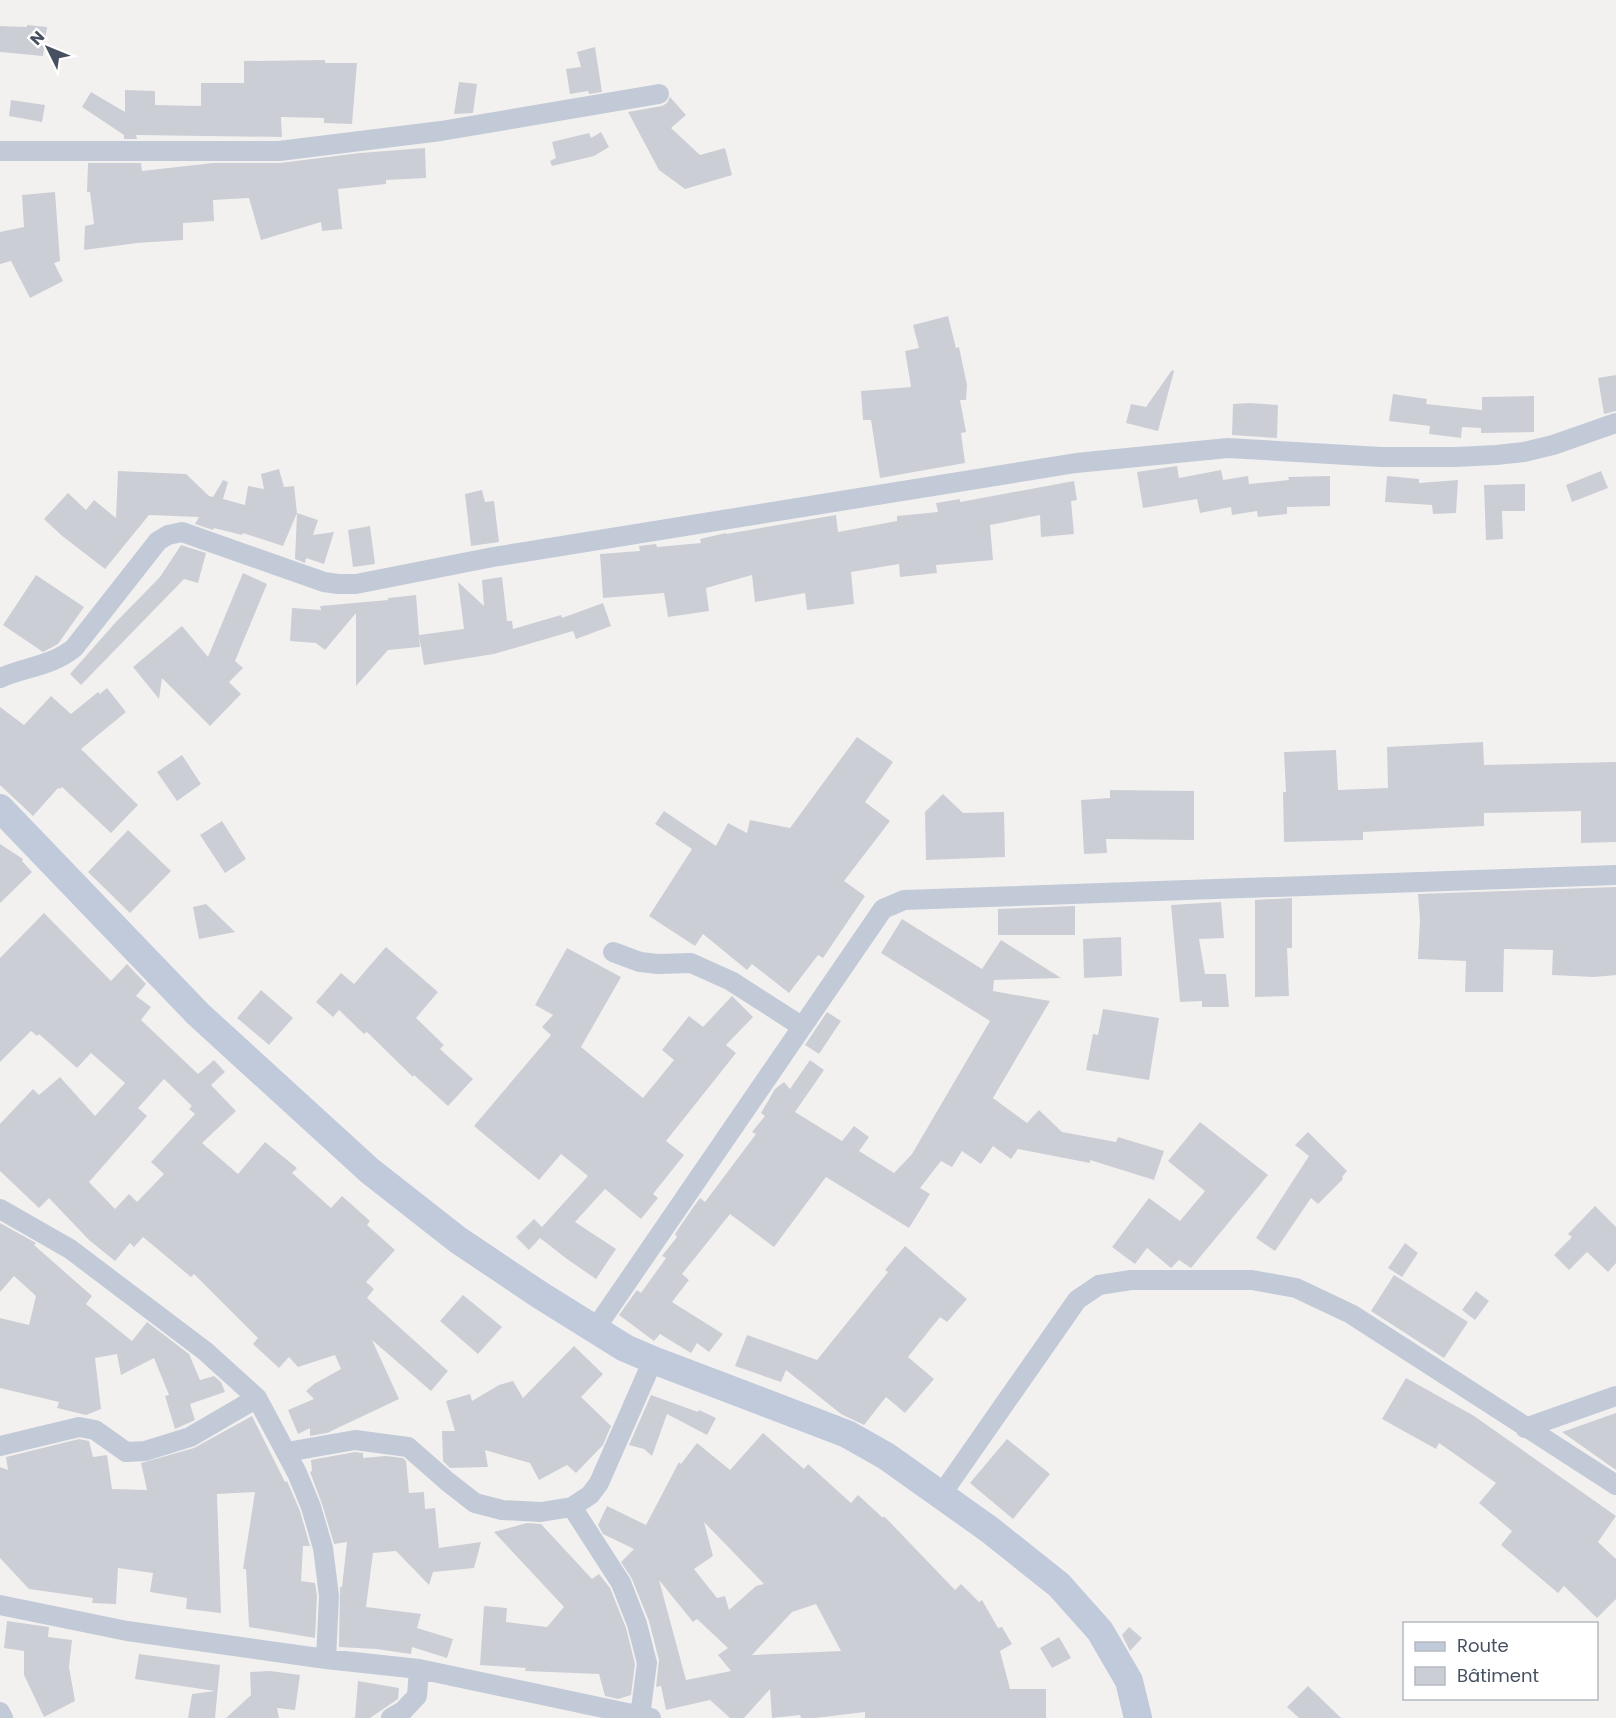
<svg xmlns="http://www.w3.org/2000/svg" width="1616" height="1718" viewBox="0 0 1616 1718" font-family="Poppins,sans-serif">
	<style>
		.building { fill: #ccced6; fill-rule: evenodd }
		.lines { fill: none; stroke-linecap: round; stroke-linejoin: round }
		.street { stroke: #c3cad7; stroke-width: 20 }
		.secondary { stroke: #c1cadb; stroke-width: 28 }
	</style>
	<rect width="100%" height="100%" fill="#f3f1f0"/>
	<path class="building" d="M27 25 47 27 43 56 0 52V26L27 27Z
		M595 47 602 92 589 94 588 91 570 94 566 69 581 67 577 52Z
		M325 60V63H357L352 124 324 123V118L281 117 282 137 136 135 137 139H124V135L82 107 91 92 125 112V90L155 91V105L201 106V83H244V61Z
		M459 82 477 84 473 113 454 114Z
		M670 97 686 115 671 128 700 155 725 148 732 175 685 189 659 170 628 112 662 106 667 103Z
		M11 100 45 105 42 122 9 116Z
		M601 132 609 147 594 156 552 166 550 161 556 158 552 142 589 133 591 138Z
		M425 148 426 178 386 180V184L338 189 342 229 322 231 321 222 261 240 249 198 213 200 214 221 183 223V240L137 243 84 250 85 226 94 224 90 192H87L88 163H141L142 171 213 163H280L360 153Z
		M55 192 60 261 54 263 63 281 30 298 11 261 0 264V232L24 227 22 195Z
		M948 316 956 348 959 347 967 385 966 400H960L966 432 961 433 965 463 880 478 871 420H863L861 391 911 387 905 351 919 348 913 325Z
		M1172 370 1174 371 1158 431 1126 423 1131 404 1146 407Z
		M1616 375V411L1604 414 1598 378Z
		M1393 394 1427 399 1426 404 1482 410V397L1534 396V432L1481 433V428L1462 427 1461 438 1429 434 1430 426 1389 421Z
		M1249 403 1278 405 1277 438 1232 435 1233 404Z
		M1177 466 1179 478 1221 470 1223 480 1248 476 1249 484 1289 480 1288 477 1330 476V506L1287 507V514L1258 517 1257 511 1232 515 1231 507 1200 513 1197 499 1143 508 1137 472Z
		M279 469 284 487 294 486 297 513 283 546 243 533 242 535 214 528 213 530 195 524 199 517 149 515 105 569 61 535 44 519 68 493 86 510 94 500 116 518 118 471 186 474 209 496 213 497 223 480 228 482 223 499 245 505 248 486 264 489 261 474Z
		M1601 471 1608 488 1572 502 1566 485Z
		M1387 476 1419 479V483L1458 480 1456 513 1433 514 1432 505 1385 502Z
		M1074 481 1077 500 1071 501 1074 534 1041 537 1040 515 990 525 993 560 936 565 937 573 900 577 899 564 851 572 854 604 807 610 805 593 755 602 752 575 706 588 709 611 668 617 664 593 603 598 600 554 640 551 639 546 656 544 657 547 701 543 700 539 726 533V534L836 515 838 532 897 521V516L938 512 936 503 960 499V502Z
		M1525 484V511H1502L1503 539 1486 540 1484 485Z
		M482 490 485 502 494 501 499 542 471 546 465 494Z
		M297 513 318 520 313 535 334 532 324 564 306 558 305 563 295 559Z
		M370 526 375 564 353 567 348 530Z
		M181 545 206 553 198 583 184 579 81 685 70 674 115 623 160 577Z
		M243 573 267 584 235 661 243 668 229 682 241 694 210 726 162 678 159 699 133 667 182 626 208 657Z
		M36 575 84 607 58 644 43 652 3 625Z
		M502 577 507 621H512L513 629 561 615 562 618 603 603 611 626 576 639 573 631 494 654 424 665 419 635 464 629 458 582 484 606 482 580Z
		M416 595 420 647 388 650 356 686V613L325 650 316 643 290 641 292 608 321 610 320 606 388 600V598Z
		M107 688 126 712 81 749 138 805 111 833 62 787 60 789 58 788 33 816 0 785V707L24 725 51 696 71 714 98 692 100 694Z
		M857 737 893 762 865 802 890 821 844 881 865 896 823 958 818 955 789 993 752 964 747 970 703 934 695 946 649 916 692 849 655 824 664 811 716 846 728 823 747 833 750 820 790 828Z
		M1483 742 1484 765 1616 762V842L1581 843V811L1484 813V826L1363 832V840L1284 842 1283 792H1286L1284 752 1336 750 1338 790 1388 788 1387 747Z
		M182 755 201 784 177 801 157 772Z
		M1110 790 1194 791V840L1106 839 1107 853 1084 854 1081 800 1110 798Z
		M943 794 963 813 1004 812 1005 857 926 860 925 812Z
		M222 821 246 859 225 873 200 835Z
		M128 830 171 871 130 913 88 872Z
		M0 844 23 859 22 861 32 872 0 903Z
		M1616 887V975L1594 977 1552 975 1553 950 1504 949 1503 992H1465L1466 961 1418 959 1420 920 1418 894Z
		M1292 898V948H1287L1289 996 1255 997V900Z
		M1221 902 1224 938 1199 939 1205 974H1226L1229 1007H1202V1001L1180 1002 1171 905Z
		M206 904 235 932 199 939 193 907Z
		M1075 906V935H998V909Z
		M44 913 111 981 127 964 146 984 136 996 151 1007 141 1020 198 1074 214 1060 225 1072 211 1085 236 1111 202 1143 238 1174 265 1142 297 1168 292 1173 331 1208 342 1196 370 1221 367 1225 395 1250 366 1282 374 1289 367 1298 448 1371 431 1391 372 1340 399 1399 327 1433 310 1436V1428L298 1434 288 1410 314 1399 306 1391 314 1384 341 1369 335 1355 298 1367 289 1357 279 1368 253 1344 258 1338 194 1274 191 1277 143 1237 134 1247 130 1243 115 1261 89 1240 49 1198 39 1208 0 1171V1124L33 1089 39 1095 60 1077 95 1116 125 1083 91 1053 77 1068 39 1034 37 1036 31 1031 0 1062V958ZM164 1079 192 1106 189 1109 195 1114 151 1162 164 1174 137 1202 129 1194 115 1209 89 1182 147 1116 138 1108Z
		M902 919 982 969 1001 940 1061 978 994 980 993 991 1050 1001 993 1098 1027 1123 1039 1110 1062 1132 1116 1142 1118 1137 1164 1151 1154 1180 1090 1160V1163L1018 1149 1011 1159 993 1146 981 1164 962 1151 952 1167 941 1161 920 1188 930 1194 909 1228 826 1177 774 1247 730 1214 682 1274 689 1280 672 1302 723 1334 709 1352 697 1343 691 1353 660 1334 654 1341 619 1315 637 1290 641 1293 666 1258 662 1256 677 1237 675 1234 694 1206 700 1198 705 1202 756 1134 752 1132 765 1116 761 1113 775 1089 784 1082 790 1089 810 1060 824 1070 795 1112 842 1141 854 1126 869 1137 859 1151 894 1173 912 1154 990 1021 881 953Z
		M1121 937 1122 976 1084 978 1083 939Z
		M386 947 438 992 416 1018 444 1045 440 1049 473 1079 448 1106 414 1075 413 1077 367 1032 364 1034 339 1010 333 1017 316 1002 341 973 354 984Z
		M567 948 621 977 581 1047 643 1098 674 1060 662 1050 689 1016 703 1027 732 996 753 1017 726 1045 736 1053 666 1141 684 1155 653 1194 658 1198 641 1219 605 1189 575 1222 616 1249 596 1279 567 1259 540 1238 529 1250 516 1237 534 1219 542 1227 588 1176 561 1154 539 1180 474 1126 551 1035 542 1027 553 1015 535 1005Z
		M261 990 293 1018 269 1045 237 1018Z
		M1103 1009 1159 1018 1149 1080 1086 1070 1093 1034 1098 1035Z
		M827 1012 841 1021 819 1054 805 1045Z
		M1200 1122 1268 1175 1191 1268 1179 1260 1171 1268 1147 1248 1135 1264 1112 1247 1149 1198 1180 1221 1205 1191 1168 1161Z
		M1308 1132 1347 1171 1342 1177 1343 1179 1318 1204 1311 1198 1275 1251 1256 1238 1309 1156 1295 1145Z
		M1595 1206 1616 1227V1263L1608 1272 1587 1252 1569 1270 1554 1255 1572 1237 1568 1234Z
		M0 1223 36 1243 34 1245 92 1296 86 1304 132 1341 147 1322 189 1354 200 1380 214 1376 221 1382 225 1392 190 1404 195 1420 175 1429 165 1396 169 1395 154 1358 121 1375 117 1354 95 1358 101 1409 86 1415 57 1408 59 1402 0 1388V1318L29 1325 36 1296 14 1276 0 1292Z
		M1405 1243 1418 1253 1402 1277 1388 1268Z
		M905 1246 967 1299 947 1322 940 1317 908 1357 934 1379 905 1413 886 1397 864 1425 841 1414 786 1370 781 1382 735 1366 747 1335 817 1360 888 1272 885 1270Z
		M1394 1275 1468 1322 1444 1358 1371 1311Z
		M1476 1291 1489 1301 1475 1320 1462 1310Z
		M463 1295 502 1327 478 1354 440 1321Z
		M574 1346 603 1374 581 1397 611 1426 603 1445 576 1473 567 1465 539 1480 530 1463 485 1450 488 1467 450 1468 443 1461 442 1431H455L446 1401 470 1394 472 1401 499 1385 513 1381 523 1398Z
		M1406 1378 1474 1416 1616 1516 1598 1542 1616 1559V1599L1597 1618 1564 1586 1558 1593 1501 1545 1512 1531 1479 1503 1496 1483 1439 1443 1436 1449 1382 1419Z
		M651 1395 698 1412 699 1410 716 1418 707 1435 667 1414 652 1456 644 1449 629 1445Z
		M1616 1413V1470L1562 1432Z
		M252 1416 285 1482 287 1481 300 1511 310 1546H303L301 1581 315 1583 317 1596 315 1638 249 1627 246 1569H243L255 1492 217 1494 221 1613 186 1609 187 1598 150 1592 153 1573 118 1568 116 1604 92 1603 93 1598 29 1589 0 1558V1467L8 1470 6 1457 79 1439 89 1441 93 1457 107 1455 112 1489 147 1490 141 1463 194 1448Z
		M763 1433 804 1469 808 1464 851 1503 858 1495 883 1518 884 1516 955 1590 961 1584 979 1602 982 1600 998 1628 1002 1627 1012 1644 1000 1651 1010 1689H1046V1718H865V1712L815 1718H801L800 1715 772 1718 770 1689 744 1718H730L710 1700 666 1710 661 1686 656 1687 659 1660 649 1621 632 1579 621 1562 634 1549 603 1534 598 1525 607 1506 646 1525 679 1462 681 1464 697 1443 730 1470ZM704 1522 764 1584 756 1586 729 1610 725 1596 717 1598 694 1569 713 1556ZM659 1580 693 1622 697 1619 728 1648 718 1655 731 1671 686 1680ZM816 1604 841 1651 752 1655 792 1612Z
		M1007 1439 1050 1474 1013 1519 970 1483Z
		M355 1452 363 1453V1458L386 1456 403 1458 406 1461 409 1493 424 1492 425 1509 435 1508 439 1548 481 1542 474 1568 433 1572 429 1585 396 1551 373 1553 366 1607 421 1614 417 1628 453 1639 447 1658 412 1647 411 1654 376 1649 339 1647 340 1587H342L347 1542 334 1544 322 1504 310 1472 312 1471 311 1460Z
		M527 1523 541 1524 592 1579 599 1574 610 1588 626 1628 635 1664 631 1695 618 1699 605 1696 599 1674 525 1671 526 1668 480 1665 484 1606 507 1608 506 1622 547 1627 564 1607 494 1532Z
		M7 1621 49 1627 48 1637 72 1640 69 1667 75 1701 44 1717 24 1675V1651L4 1648Z
		M1129 1627 1142 1638 1130 1651 1122 1635Z
		M1059 1637 1071 1658 1052 1668 1040 1648Z
		M139 1654 220 1665 215 1718H188L192 1694 215 1691 135 1679Z
		M270 1671 300 1675 295 1710 277 1708 279 1718H226L251 1695 250 1672Z
		M358 1681 399 1688 398 1699 370 1718H355Z
		M1308 1686 1341 1718H1299L1287 1707Z"/>
	<g class="lines">
		<path class="street" d="M0 151H279L441 131 659 94
			M0 678C25 667 52 666 74 648L158 541 168 535 182 532 324 582 338 584H356L493 557 1076 463 1228 448 1381 457H1455L1496 455 1524 452 1553 445 1616 423
			M613 952 640 962 658 964 691 963 731 981 801 1026
			M0 1209 70 1249 205 1351 257 1398 297 1473 311 1507 323 1548 329 1596 326 1659
			M595 1329 883 909 904 900 1616 875
			M1525 1428 1616 1396
			M0 1446 79 1427 95 1430 126 1452 145 1451 190 1437 257 1398
			M287 1452 355 1440 408 1447 448 1482 475 1503 502 1510 541 1512 572 1507 590 1495 599 1483 653 1360
			M941 1495 1077 1300 1099 1285 1131 1280H1252L1296 1288 1351 1314 1616 1485
			M572 1507 621 1583 637 1624 647 1663 640 1716
			M0 1605 127 1631 326 1659 419 1669 651 1718
			M0 1712 3 1718
			M391 1718 403 1711 417 1696 419 1669"/>
		<path class="secondary" d="M0 808 198 1014 370 1171 458 1240 540 1295 625 1348 653 1360 847 1434 886 1456 990 1530 1059 1585 1100 1631 1129 1681 1138 1718"/>
	</g>
	<rect x="1403" y="1622" width="195" height="78" fill="#ffffff" stroke="#b5b9bf" stroke-width="1.5"/>
	<rect x="1415" y="1642" width="30" height="9" fill="#c1cadb" stroke="#b5b9bf" stroke-width="1.5"/>
	<text x="1457" y="1652" font-size="18" fill="#465060">Route</text>
	<rect x="1415" y="1667" width="30" height="18" fill="#ccced6" stroke="#b5b9bf" stroke-width="1.5"/>
	<text x="1457" y="1682" font-size="18" fill="#465060">Bâtiment</text>
	<g transform="translate(48 48) rotate(313)" stroke="#ffffff" stroke-width="4.5" paint-order="stroke">
	<path d="M0-4.5L10 22L0 15L-10 22Z" fill="#465060"/>
	<text y="-9" font-size="16" font-weight="bold" text-anchor="middle" fill="#465060">N</text>
	</g>
</svg>
